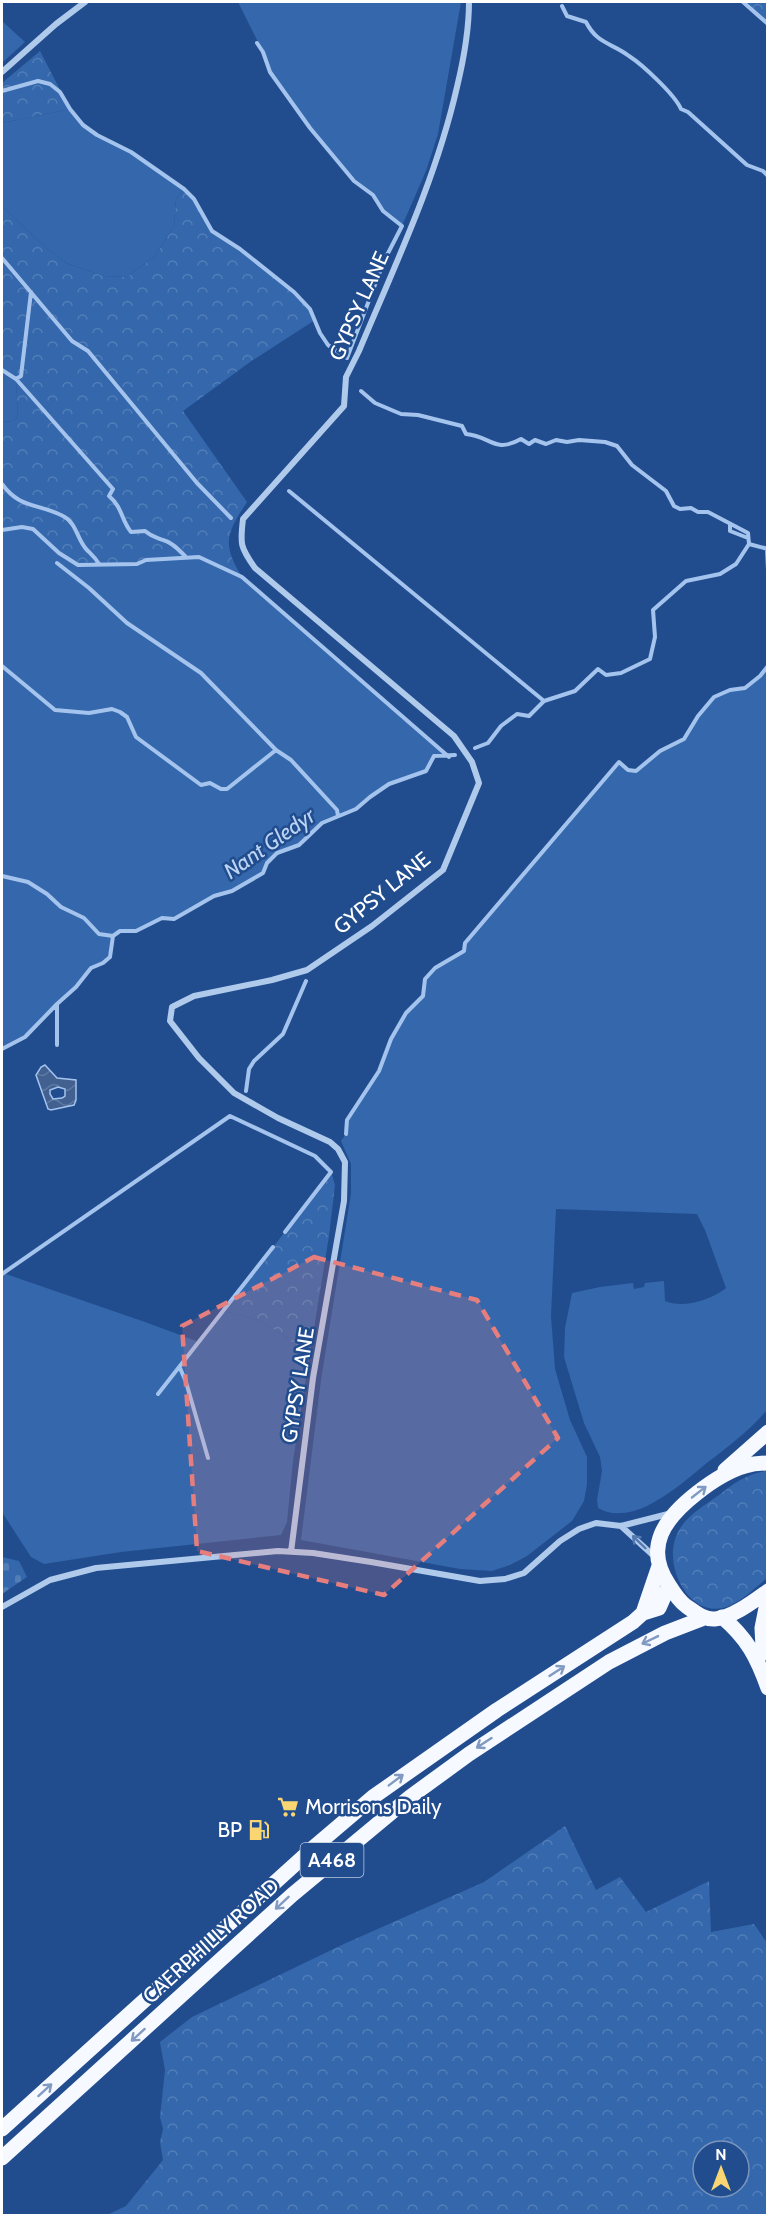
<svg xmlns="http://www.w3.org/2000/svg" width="769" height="2217" viewBox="0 0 769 2217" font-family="Cabin,sans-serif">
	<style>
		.green { fill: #3467ac }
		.forest { fill: url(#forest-crowns); fill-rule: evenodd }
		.cemetery { fill: url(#cemetery-stones) }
		.water { fill: url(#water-waves); stroke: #a4c4ee; stroke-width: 1.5; fill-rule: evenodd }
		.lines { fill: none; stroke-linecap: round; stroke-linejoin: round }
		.stream { stroke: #a4c4ee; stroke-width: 4 }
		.street { stroke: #b0caec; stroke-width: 6 }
		.primary { stroke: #f6f9ff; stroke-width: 15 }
		.oneway { stroke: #819ac1 }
		.oneway2 { stroke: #5379b0 }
		.marked { fill: #e67e7e; fill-opacity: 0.2; stroke: #e67e7e; stroke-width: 4.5; stroke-dasharray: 12 8; stroke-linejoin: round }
		.labels { text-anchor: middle; stroke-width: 5; stroke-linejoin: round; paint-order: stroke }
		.shield { fill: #214d8f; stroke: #bccadd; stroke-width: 1.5 }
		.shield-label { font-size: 20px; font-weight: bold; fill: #fff }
		.street-label { font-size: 21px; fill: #fff; stroke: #214d8f }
		.poi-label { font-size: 21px; fill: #fff; stroke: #214d8f; text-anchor: start }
		.water-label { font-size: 22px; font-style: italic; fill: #bcd4f3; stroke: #214d8f }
	</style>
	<defs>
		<pattern id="forest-crowns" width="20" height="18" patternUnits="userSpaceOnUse" patternTransform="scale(1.5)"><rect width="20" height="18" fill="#3467ac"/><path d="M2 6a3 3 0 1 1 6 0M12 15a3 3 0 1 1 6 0" fill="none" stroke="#527eb8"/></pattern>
		<pattern id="cemetery-stones" width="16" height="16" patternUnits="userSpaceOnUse" patternTransform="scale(1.5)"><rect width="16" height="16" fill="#3467ac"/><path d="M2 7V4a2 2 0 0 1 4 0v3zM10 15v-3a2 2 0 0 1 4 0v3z" fill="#527eb8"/></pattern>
		<pattern id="water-waves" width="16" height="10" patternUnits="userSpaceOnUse" patternTransform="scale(1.5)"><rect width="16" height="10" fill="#426191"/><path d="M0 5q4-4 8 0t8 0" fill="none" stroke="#5e79a2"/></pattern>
	</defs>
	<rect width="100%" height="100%" fill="#214d8f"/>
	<path class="green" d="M238 2H461L438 134 426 171 402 226 383 211 373 195 354 181 293 105 270 72 263 52Z
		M2 21 25 42 2 63Z
		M70 109C89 132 106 138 131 152 150 162 167 176 184 189L176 199 174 226 155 256 127 277 104 276 66 263 44 246 2 206V123Z
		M2 370 16 379 18 417 13 421 2 422Z
		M22 527 33 529 78 565 137 564 146 560 199 557 242 577 449 757 434 756 426 771 389 784 370 797 356 809 322 823 299 845 277 853 267 863 263 873 232 891 213 896 174 919 162 918 136 931H120L113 937 110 957 103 963 91 968 76 987 57 1004 25 1037 2 1049V530Z
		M767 666V1410C750 1430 729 1446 708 1462 689 1478 669 1495 647 1506 633 1513 612 1517 598 1508L597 1500 602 1471 600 1457 584 1423 564 1357 565 1328 572 1293 600 1287 633 1283 634 1289 644 1287 645 1283 664 1281 665 1301C683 1309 711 1300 726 1288L705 1230 697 1214 556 1209 551 1316 555 1369 570 1420 587 1457V1484L584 1501 572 1521 527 1556 510 1565 492 1571 460 1569 301 1540 321 1380 351 1194V1164L341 1141 346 1134 347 1120 379 1070 391 1039 406 1013 423 996 425 979 435 968 464 951 465 943 619 762 628 770 637 771 660 751 684 739 698 716 714 697 730 690 745 688 760 676Z
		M3 1273 145 1322 199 1342 224 1311 258 1320 286 1337 309 1359 293 1461 287 1522 281 1535 121 1552 44 1564 31 1557 2 1512Z"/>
	<path class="forest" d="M743 2H767V24L744 3Z
		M40 51 70 109 2 123V83Z
		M184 189 194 199 212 231 240 249 294 292 310 309 315 320 250 362 183 411 247 502C227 533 221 543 242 577L199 557 146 560 137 564 78 565 59 553 33 529 22 527 2 530V422L13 421 18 417 16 379 2 370V206L44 246 66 263 104 276 127 277 155 256 174 226 176 199Z
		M331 1172 335 1185 329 1236 309 1359 286 1337 258 1320 224 1311Z
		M767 1471V1578C755 1588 741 1602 726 1607 689 1619 661 1564 678 1532 686 1516 705 1505 719 1495 734 1483 748 1473 767 1471Z
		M565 1826 596 1890 620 1877 646 1912 709 1881 711 1932 754 1924 767 1943V2215H107L126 2206 163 2160 160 2142 163 2129 160 2117 165 2070 160 2042 192 2017 346 1943 484 1882ZM703 2151H739V2187H703Z"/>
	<path class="cemetery" d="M2 1557 19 1561 27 1577 2 1594Z"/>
	<path class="water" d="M45 1065 57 1078 76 1080V1100L74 1105 51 1110 48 1109 36 1075 41 1067ZM58 1087 65 1089V1096L62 1098 53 1099 50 1094V1090Z"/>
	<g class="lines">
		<path class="stream" d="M743 2 768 24
			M562 6 567 16 586 22C597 44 612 43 629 56 643 65 675 95 681 109L688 112 747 165 763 171 768 176
			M2 91 38 81 50 84 60 92 70 109 83 125 97 135 131 152 184 189 194 199 212 231 240 249 294 292 310 309 320 333 328 345 347 358 384 261 402 226 383 211 373 195 354 181 310 128 270 72 263 52 257 43
			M2 258 72 341 88 351 197 483 231 518
			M2 370 16 379 113 489 109 496C123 508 121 520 131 532L145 531C152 537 155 537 163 540 172 542 179 550 185 556
			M16 379 21 376 31 292
			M361 391 375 403 401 414 418 415 462 426 466 434C491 436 494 454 521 439L529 444 535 440 546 444 556 440 567 442 579 440 605 442 617 446 632 465 666 491 674 506 680 509 691 508 698 512H708L748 533 749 544
			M2 484C20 509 38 503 63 516 77 523 77 540 87 550 92 555 95 557 99 564
			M289 491 544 701
			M730 524V531L748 538
			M2 530 22 527 33 529 59 553 78 565 137 564 146 560 199 557 242 577 449 757
			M767 549 768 570
			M57 563 89 588 127 623 201 673 276 750 291 760 337 810 338 816
			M2 666 55 710 89 713 112 709 120 712 127 717 136 737 201 785 210 783 221 789H227L276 750
			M475 748 488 743 501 726 517 714 529 716 544 701 575 691 598 669 606 675 621 673 650 659 655 637 653 610 686 581 720 574 736 564 749 544 768 549
			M2 876 28 882 47 894 61 907 84 918 99 934 113 936
			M57 1004V1045
			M2 1049 25 1037 57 1004 76 987 91 968 103 963 110 957 113 936 120 931H136L162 918 174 919 214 896 232 891 263 873 267 863 277 853 299 845 322 823 356 809 370 797 389 784 426 771 434 756 455 755
			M246 1091 249 1069 254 1061 283 1034 306 981
			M346 1134 347 1120 379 1071 391 1039 406 1013 423 996 425 979 435 968 464 951 465 943 619 762 628 770 636 771 660 751 684 739 698 716 714 697 730 690 745 688 760 676 768 666
			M2 1274 230 1116 315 1156 331 1172 285 1232
			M180 1368 186 1382 208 1458
			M158 1394 273 1247"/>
		<path class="street" d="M2 72 56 24 85 2
			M621 1526 656 1558
			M291 1552 313 1378 344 1201 345 1162 338 1149 330 1142 278 1118 234 1093 199 1058 170 1021 172 1007 194 996 272 980 307 970 372 926 443 870 479 783 472 762 454 736 255 568C240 547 240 544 243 519L344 406 346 377 359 351C395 265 436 179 457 87 464 58 469 31 469 2
			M2 1607 50 1580 96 1568 278 1551 313 1553 371 1562 480 1581 505 1579 524 1573 560 1541 579 1529 596 1523 621 1526 672 1513"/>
		<path class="primary" d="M768 1463C760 1463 752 1464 745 1466 727 1471 711 1482 697 1493 665 1518 643 1547 669 1585 674 1593 679 1601 686 1606 695 1612 704 1620 715 1619 732 1618 754 1601 768 1591
			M725 1470 768 1432
			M643 1613 659 1566
			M722 1617C747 1638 757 1657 768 1688
			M758 1659 763 1647 762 1628 768 1598
			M2 2129 313 1848 373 1797 497 1710 633 1622 643 1613 659 1608 669 1585
			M2 2158 292 1895 410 1797 469 1754 609 1662 665 1633 704 1618"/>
	</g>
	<defs><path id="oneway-shaft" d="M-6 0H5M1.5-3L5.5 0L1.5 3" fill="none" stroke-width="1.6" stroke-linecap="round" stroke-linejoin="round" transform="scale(1.5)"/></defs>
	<g class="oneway">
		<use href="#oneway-shaft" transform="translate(699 1492) rotate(-38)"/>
		<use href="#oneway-shaft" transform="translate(650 1640) rotate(154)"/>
		<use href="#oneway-shaft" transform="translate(557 1671) rotate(-33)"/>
		<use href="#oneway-shaft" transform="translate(484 1743) rotate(147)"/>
		<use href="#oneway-shaft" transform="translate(396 1780) rotate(-37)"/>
		<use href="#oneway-shaft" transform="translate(282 1903) rotate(137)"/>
		<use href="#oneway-shaft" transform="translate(138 2035) rotate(138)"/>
		<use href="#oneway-shaft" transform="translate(45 2090) rotate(-42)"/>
	</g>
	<use class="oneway2" href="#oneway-shaft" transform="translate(639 1542) rotate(-136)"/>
	<path class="marked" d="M314 1257 477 1300 558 1438 384 1595 197 1551 182 1326Z"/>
	<defs>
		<symbol id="supermarket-bare" viewBox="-9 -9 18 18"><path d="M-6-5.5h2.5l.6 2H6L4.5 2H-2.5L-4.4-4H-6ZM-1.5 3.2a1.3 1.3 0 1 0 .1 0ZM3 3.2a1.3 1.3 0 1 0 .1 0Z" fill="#f9d671" stroke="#214d8f" stroke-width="2.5" paint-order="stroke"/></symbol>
		<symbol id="fuel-bare" viewBox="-9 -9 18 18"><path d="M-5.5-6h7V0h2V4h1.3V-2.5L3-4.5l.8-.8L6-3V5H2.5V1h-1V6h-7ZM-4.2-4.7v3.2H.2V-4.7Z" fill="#f9d671" stroke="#214d8f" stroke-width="2.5" paint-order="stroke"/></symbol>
	</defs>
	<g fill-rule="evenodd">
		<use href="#supermarket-bare" x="273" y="1792" width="30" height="30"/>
		<use href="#fuel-bare" x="244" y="1815" width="30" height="30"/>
	</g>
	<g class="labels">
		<rect class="shield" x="300.5" y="1843" width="63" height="34" rx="4.5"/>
		<g class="shield-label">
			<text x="332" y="1867">A468</text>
		</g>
		<g class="street-label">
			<text transform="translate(359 306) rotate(-66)" y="7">GYPSY LANE</text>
			<text transform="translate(382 893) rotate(-39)" y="7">GYPSY LANE</text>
			<text transform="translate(298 1385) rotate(-81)" y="7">GYPSY LANE</text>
			<text transform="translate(211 1941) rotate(-42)" y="7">CAERPHILLY ROAD</text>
		</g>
		<g class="poi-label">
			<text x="305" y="1814">Morrisons Daily</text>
			<text x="242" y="1837" text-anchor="end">BP</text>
		</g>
		<g class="water-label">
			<text transform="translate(269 843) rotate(-35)" y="8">Nant Gledyr</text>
		</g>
	</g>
	<rect width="769" height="2217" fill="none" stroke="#ffffff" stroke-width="6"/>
	<g transform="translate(721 2169)"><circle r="28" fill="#214d8f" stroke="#7a94bc" stroke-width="1.5"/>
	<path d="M0-4.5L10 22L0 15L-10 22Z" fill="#f9d671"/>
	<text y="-9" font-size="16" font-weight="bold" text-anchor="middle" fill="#ffffff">N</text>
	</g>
</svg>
